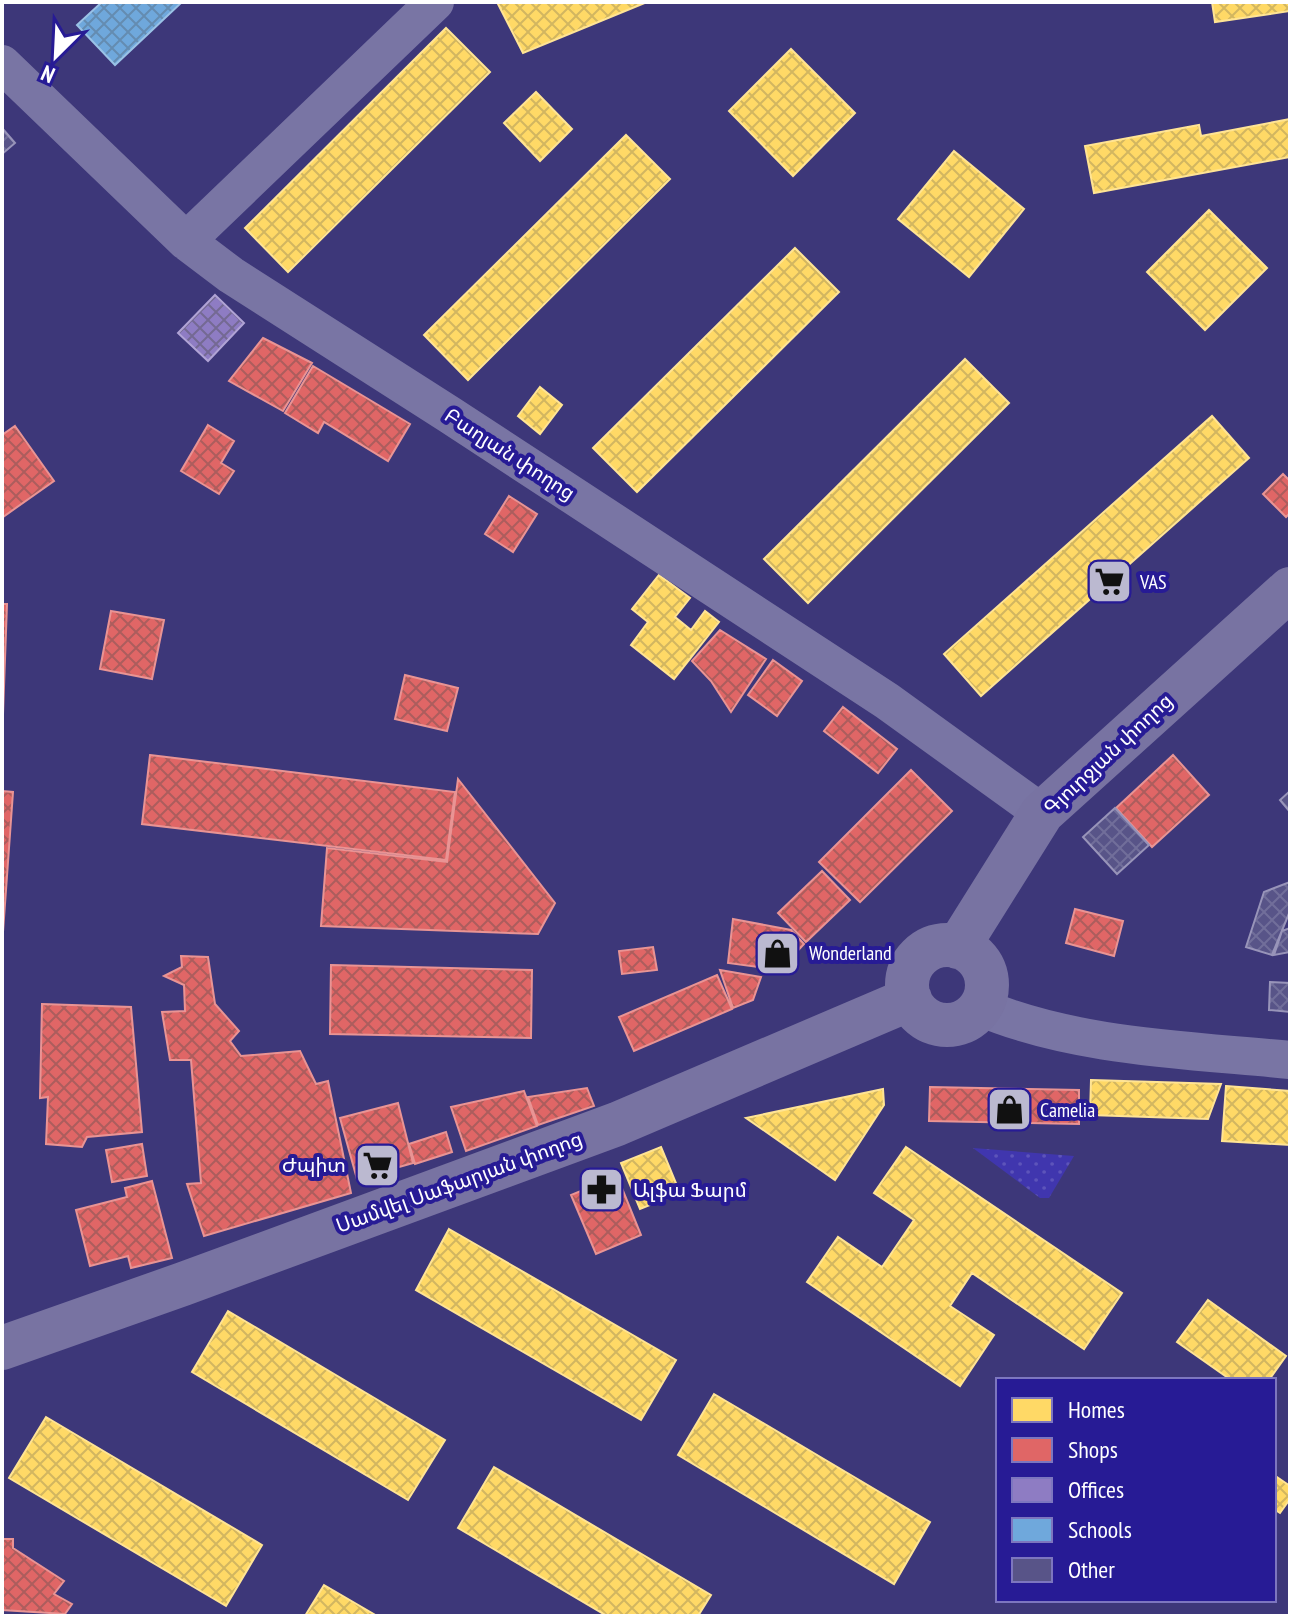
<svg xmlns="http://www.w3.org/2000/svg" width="1292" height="1618" viewBox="0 0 1292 1618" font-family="'PT Sans Narrow','Noto Sans Armenian',sans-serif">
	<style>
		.grass { fill: url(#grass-dots) }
		.homes { fill: url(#homes-cross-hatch); stroke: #ffe494; stroke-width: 2 }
		.shops { fill: url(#shops-cross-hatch); stroke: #e99494; stroke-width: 2 }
		.offices { fill: url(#offices-cross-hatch); stroke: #b0a3d5; stroke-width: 2 }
		.schools { fill: url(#schools-cross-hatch); stroke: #9ac2e6; stroke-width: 2 }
		.building { fill: url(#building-cross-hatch); stroke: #9894b9; stroke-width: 2 }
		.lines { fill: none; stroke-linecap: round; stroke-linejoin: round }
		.minor { stroke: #7975a4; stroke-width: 38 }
		.major { stroke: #7873a2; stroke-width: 44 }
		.labels { text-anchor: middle; stroke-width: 8; stroke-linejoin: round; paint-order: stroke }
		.street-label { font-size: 20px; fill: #fff; stroke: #271b95 }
		.poi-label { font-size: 20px; fill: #fff; stroke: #271b95; text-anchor: start }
	</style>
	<defs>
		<pattern id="grass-dots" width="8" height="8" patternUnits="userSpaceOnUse" patternTransform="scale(2)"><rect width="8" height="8" fill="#4036ae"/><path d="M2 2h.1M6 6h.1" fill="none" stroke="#5d54ba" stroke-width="1.8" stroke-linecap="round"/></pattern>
		<pattern id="homes-cross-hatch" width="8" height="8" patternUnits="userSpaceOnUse" patternTransform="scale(2)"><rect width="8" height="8" fill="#ffd966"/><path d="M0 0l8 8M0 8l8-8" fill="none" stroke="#d2b660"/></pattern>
		<pattern id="shops-cross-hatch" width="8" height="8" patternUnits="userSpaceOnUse" patternTransform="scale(2)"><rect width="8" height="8" fill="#e06666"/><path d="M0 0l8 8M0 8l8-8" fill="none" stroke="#ac5d5d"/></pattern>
		<pattern id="offices-cross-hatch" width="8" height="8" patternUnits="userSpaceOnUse" patternTransform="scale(2)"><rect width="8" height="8" fill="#8e7cc3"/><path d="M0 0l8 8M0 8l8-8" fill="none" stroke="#746993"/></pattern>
		<pattern id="schools-cross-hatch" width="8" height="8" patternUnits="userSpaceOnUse" patternTransform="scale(2)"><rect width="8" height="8" fill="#6fa8dc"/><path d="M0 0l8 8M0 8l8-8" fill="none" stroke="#648cb1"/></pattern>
		<pattern id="building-cross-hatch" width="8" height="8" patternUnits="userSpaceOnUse" patternTransform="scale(2)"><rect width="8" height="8" fill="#585488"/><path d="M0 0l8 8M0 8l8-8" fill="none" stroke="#716e9a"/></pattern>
	</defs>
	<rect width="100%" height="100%" fill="#3d3779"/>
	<path class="grass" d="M973 1148 1074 1156 1049 1198H1040Z"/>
	<path class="homes" d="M497 2H647L523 53Z
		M1212 2H1290V11L1215 22Z
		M446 28 490 72 288 272 245 228Z
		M791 49 855 113 793 176 729 111Z
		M536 92 572 129 540 161 504 123Z
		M1290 119V157L1094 193 1085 146 1199 125 1201 136Z
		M626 135 670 179 468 380 424 335Z
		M954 151 1024 209 969 277 898 219Z
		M1209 210 1267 268 1205 330 1147 272Z
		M795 248 839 292 637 492 593 448Z
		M965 359 1009 403 808 603 764 559Z
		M540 387 562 405 540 434 518 416Z
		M1212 416 1249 458 981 696 944 654Z
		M659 575 690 598 675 617 691 630 705 611 719 622 674 679 631 645 648 622 632 609Z
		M1091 1080 1221 1084 1208 1119 1090 1115Z
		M1226 1086 1290 1091V1145L1222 1141Z
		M883 1089 884 1105 835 1180 746 1118Z
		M661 1147 680 1193 640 1209 621 1163Z
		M906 1147 1122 1293 1084 1349 972 1273 950 1306 994 1335 960 1386 807 1282 838 1237 882 1267 914 1220 874 1193Z
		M449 1229 676 1360 641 1420 416 1290Z
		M1208 1300 1286 1356 1269 1380H1231L1177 1342Z
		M228 1311 445 1440 408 1500 192 1372Z
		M714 1394 930 1522 894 1584 678 1455Z
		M46 1417 262 1545 226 1606 9 1478Z
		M494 1467 711 1595 698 1616H607L458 1528Z
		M1274 1475 1290 1486V1499L1280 1513 1274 1509Z
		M324 1585 377 1616H305Z"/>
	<path class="shops" d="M263 338 312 363 283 411 229 381Z
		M313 366 410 424 388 461 324 422 318 433 285 413Z
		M208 425 234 441 221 463 234 471 219 494 181 471Z
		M15 426 54 481 3 517 2 435Z
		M1283 474 1290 481V513L1286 517 1263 494Z
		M509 496 537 514 513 552 485 534Z
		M2 604H7L2 742Z
		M111 611 164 620 152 679 100 669Z
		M720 630 766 659 731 712 711 681 692 661Z
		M773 660 802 681 777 716 748 695Z
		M405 675 458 688 447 731 395 719Z
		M843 707 897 749 878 773 824 731Z
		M150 755 455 792 446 860 142 824Z
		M1173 755 1209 795 1152 847 1116 808Z
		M911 770 952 811 860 902 819 862Z
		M458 779 555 903 538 934 321 926 327 848 447 862Z
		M2 791 13 792 2 946Z
		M822 871 850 900 806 942 778 913Z
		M1075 909 1123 921 1114 956 1066 943Z
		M733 919 791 930 804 944 780 970 728 963Z
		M653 947 657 970 622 974 619 951Z
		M181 956 208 957 215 1004 239 1031 230 1041 241 1056 300 1051 316 1084 328 1081 351 1193 204 1236 187 1184 201 1183 191 1060H170L162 1012 185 1011 184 985 164 976 182 967Z
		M331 965 532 970 531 1038 330 1034Z
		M720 970 761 977 753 1000 733 1008Z
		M717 975 732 1009 634 1051 619 1017Z
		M42 1004 131 1007 142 1132 87 1137 82 1147 46 1144 48 1097 40 1098Z
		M930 1087 1079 1090V1124L929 1121Z
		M587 1088 594 1106 538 1125 528 1097Z
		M524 1091 537 1126 466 1151 451 1107Z
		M398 1103 413 1163 357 1179 340 1118Z
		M446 1132 452 1152 415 1164 409 1144Z
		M142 1144 147 1176 112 1182 106 1150Z
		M617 1176 641 1235 596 1254 571 1195Z
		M152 1181 172 1258 131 1268 128 1256 90 1266 76 1210 127 1197 125 1188Z
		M2 1539H13V1548L64 1581 54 1594 72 1604 65 1614 2 1610Z"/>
	<path class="offices" d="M215 295 244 323 208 361 178 333Z"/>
	<path class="schools" d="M102 2H182L115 65 77 25Z"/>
	<path class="building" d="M2 128 15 143 2 154Z
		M1290 791V812L1280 800Z
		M1115 808 1149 845 1117 874 1083 837Z
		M1290 882V911L1272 955 1246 947 1264 892Z
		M1290 928V952L1274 955 1282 931Z
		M1270 982 1290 983V1012L1269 1010Z"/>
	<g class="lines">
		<path class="minor" d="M2 64 186 241 231 275 450 415 887 701 1042 813
			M186 241 435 2
			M980 1007C1073 1047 1189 1050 1290 1060"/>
		<path class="major" d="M907 985a40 40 0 1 1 80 0a40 40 0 1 1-80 0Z
			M958 947 1042 813 1290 589
			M2 1348 183 1284 617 1124 910 999"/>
	</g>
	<defs>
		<symbol id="supermarket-square" viewBox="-11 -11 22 22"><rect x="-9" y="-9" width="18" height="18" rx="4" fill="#bbb9d0" stroke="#271b95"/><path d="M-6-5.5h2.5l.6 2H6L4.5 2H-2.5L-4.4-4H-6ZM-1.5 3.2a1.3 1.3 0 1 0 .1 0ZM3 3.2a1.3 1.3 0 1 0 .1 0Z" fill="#111"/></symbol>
		<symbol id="shop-square" viewBox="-11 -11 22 22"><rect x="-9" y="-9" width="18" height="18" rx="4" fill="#bbb9d0" stroke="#271b95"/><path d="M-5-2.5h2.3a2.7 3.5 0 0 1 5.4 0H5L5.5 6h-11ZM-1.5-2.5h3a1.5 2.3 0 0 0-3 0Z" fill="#111"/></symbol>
		<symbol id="pharmacy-square" viewBox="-11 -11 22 22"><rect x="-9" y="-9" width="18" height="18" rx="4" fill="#bbb9d0" stroke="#271b95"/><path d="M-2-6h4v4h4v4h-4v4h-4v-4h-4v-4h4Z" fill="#111"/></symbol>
	</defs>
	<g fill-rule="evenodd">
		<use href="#supermarket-square" x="1084" y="556" width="51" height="51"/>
		<use href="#shop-square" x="752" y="928" width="51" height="51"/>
		<use href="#shop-square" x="984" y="1084" width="51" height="51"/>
		<use href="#supermarket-square" x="352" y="1140" width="51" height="51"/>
		<use href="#pharmacy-square" x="576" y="1164" width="51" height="51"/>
	</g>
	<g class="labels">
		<g class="street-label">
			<text transform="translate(510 454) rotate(33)" y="7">Բաղյան փողոց</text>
			<text transform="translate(1108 754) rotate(-43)" y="7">Գյուրջյան փողոց</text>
			<text transform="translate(459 1182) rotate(-20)" y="7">Սամվել Սաֆարյան փողոց</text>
		</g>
		<g class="poi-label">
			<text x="1140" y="589">VAS</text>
			<text x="809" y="960">Wonderland</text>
			<text x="1040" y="1117">Camelia</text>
			<text x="346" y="1172" text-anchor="end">Ժպիտ</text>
			<text x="633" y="1197">Ալֆա Ֆարմ</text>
		</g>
	</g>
	<rect width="1292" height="1618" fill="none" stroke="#ffffff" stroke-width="8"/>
	<rect x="996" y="1378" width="280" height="224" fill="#271b95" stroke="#7d76bf" stroke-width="2"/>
	<rect x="1012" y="1398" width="40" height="24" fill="#ffd966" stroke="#7d76bf" stroke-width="2"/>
	<text x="1068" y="1418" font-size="24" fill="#ffffff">Homes</text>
	<rect x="1012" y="1438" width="40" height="24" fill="#e06666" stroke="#7d76bf" stroke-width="2"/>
	<text x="1068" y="1458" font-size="24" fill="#ffffff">Shops</text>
	<rect x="1012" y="1478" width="40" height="24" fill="#8e7cc3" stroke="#7d76bf" stroke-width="2"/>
	<text x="1068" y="1498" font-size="24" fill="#ffffff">Offices</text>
	<rect x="1012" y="1518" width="40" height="24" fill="#6fa8dc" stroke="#7d76bf" stroke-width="2"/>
	<text x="1068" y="1538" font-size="24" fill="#ffffff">Schools</text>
	<rect x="1012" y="1558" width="40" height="24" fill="#585488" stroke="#7d76bf" stroke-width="2"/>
	<text x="1068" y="1578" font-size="24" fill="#ffffff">Other</text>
	<g transform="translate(56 56) rotate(204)" stroke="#271b95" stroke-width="6" paint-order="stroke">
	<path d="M0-6L14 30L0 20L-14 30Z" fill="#ffffff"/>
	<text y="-12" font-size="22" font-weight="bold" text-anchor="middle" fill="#ffffff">N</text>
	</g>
</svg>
